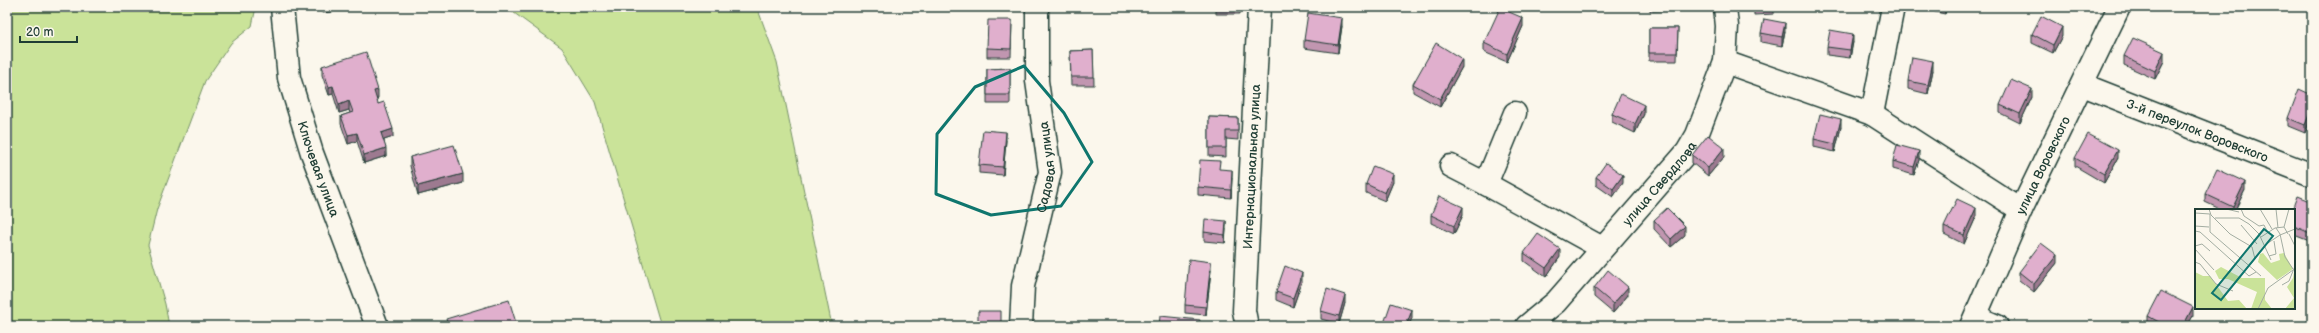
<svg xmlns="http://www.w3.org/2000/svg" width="2319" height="333" viewBox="0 0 2319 333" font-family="'Balsamiq Sans',sans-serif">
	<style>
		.green { fill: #cae399; stroke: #749066 }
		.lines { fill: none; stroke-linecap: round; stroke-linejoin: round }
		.minor-casing { stroke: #1f3d34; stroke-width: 25 }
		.minor { stroke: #fbf7ec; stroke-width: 22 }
		.wall { fill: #c196b0; stroke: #1f3d34 }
		.shaded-wall { fill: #9d7a90; stroke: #1f3d34 }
		.building { fill: #e0afcd; stroke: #1f3d34 }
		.marked { fill: none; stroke: #0f766e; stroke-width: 3; stroke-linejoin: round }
		.labels { text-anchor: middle; stroke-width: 4; stroke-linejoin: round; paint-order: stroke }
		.street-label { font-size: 13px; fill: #1f3d34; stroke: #fbf7ec }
		.inset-road { fill: none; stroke: #a3ada2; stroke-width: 1 }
		.view { fill: #0f766e; fill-opacity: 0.15; stroke: #0f766e; stroke-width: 2 }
		.inset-edge { fill: none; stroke: #1f3d34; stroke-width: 2 }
	</style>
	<rect width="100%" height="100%" fill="#fbf7ec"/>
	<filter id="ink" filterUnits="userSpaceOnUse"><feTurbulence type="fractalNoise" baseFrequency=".025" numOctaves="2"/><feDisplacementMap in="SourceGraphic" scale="8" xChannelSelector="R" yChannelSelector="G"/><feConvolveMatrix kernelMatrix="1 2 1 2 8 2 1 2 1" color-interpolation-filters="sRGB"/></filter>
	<g filter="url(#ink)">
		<path class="green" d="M7 7H256L252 26 231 43 205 81 157 209 148 245 165 304 169 326H7Z
			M506 7H757L777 62 832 326H661L595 102 562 48Z"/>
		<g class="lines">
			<defs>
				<g id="minor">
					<path id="s1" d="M282 7 289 78 312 153 377 326"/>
					<path d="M1725 62 1872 114 2021 210"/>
					<path id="s2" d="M2083 85 2312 175"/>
					<path d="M1515 113 1486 184 1602 248"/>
					<path d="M1872 114 1893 7"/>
					<path d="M1451 166 1486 184"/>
					<path d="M1976 317 1997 326"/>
					<path id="s3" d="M1021 326 1023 286 1050 172 1037 81V7"/>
					<path id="s4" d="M1247 326 1244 311 1259 7"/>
					<path id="s5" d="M1527 326 1556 302 1687 152 1697 135 1725 62 1727 26 1725 7"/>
					<path id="s6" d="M1971 326 2021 210 2119 7"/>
				</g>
			</defs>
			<use href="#minor" class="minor-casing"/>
			<use href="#minor" class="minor"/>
		</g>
		<path class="wall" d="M321 7H363V8L322 13Z
			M1216 7H1240V14H1216Z
			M1650 7H1682V10L1650 11Z
			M1754 7H1774V14L1754 15Z
			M1922 7H1946L1945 14 1922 9Z
			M1012 20 1011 57H987V48Z
			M2312 20V36L2309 35V27Z
			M1342 26 1338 53 1304 48V40Z
			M1523 26 1507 62 1484 52V43Z
			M1649 28H1678L1677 61H1649Z
			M1785 31 1782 46 1761 42V33Z
			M2032 34 2062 36 2053 53 2032 43Z
			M1853 42 1850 58 1827 55V47Z
			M1093 50 1094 85H1071L1070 51Z
			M2124 56 2164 61 2155 79 2124 65Z
			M322 66 378 98 377 99 378 104 393 137 384 140 386 156 364 163 357 141 348 144 341 124V116L350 113 349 110 339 113 333 94 329 95 322 75Z
			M1462 67 1440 107 1413 92V84Z
			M1010 68V104H987V69Z
			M1933 70 1928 94 1908 89V81Z
			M2312 95V116L2305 133 2288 126V118Z
			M2032 97 2020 123 2000 113V105Z
			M1612 114H1644L1635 133 1612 122Z
			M1209 117 1238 118V140L1226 139V157L1209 156Z
			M1841 127 1835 152 1814 147V139Z
			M1006 140 1003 175 979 173V165Z
			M1692 155 1724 157 1708 176 1692 163Z
			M410 157 463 183 418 195 410 166Z
			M2075 158H2118L2104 183 2075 166Z
			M1919 160 1914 175 1893 169V161Z
			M1596 177 1623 183 1613 197 1596 185Z
			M1232 178 1231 198 1198 195V187Z
			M1393 182 1385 201 1366 193V184Z
			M2245 190 2235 210H2222L2205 202V194Z
			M2312 202V242L2294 235V210Z
			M1431 215H1463L1454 234 1431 223Z
			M1976 217 1964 244 1944 234V226Z
			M1654 220 1685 235 1671 247 1654 229Z
			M1226 229 1225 243 1204 241V232Z
			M1524 253 1560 257 1546 277 1524 261Z
			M2057 263 2034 292 2019 280V272Z
			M1211 270 1206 315 1185 313V305Z
			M1302 281 1293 307 1276 300V292Z
			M1594 288 1628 295 1613 313 1594 297Z
			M1345 303 1339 324 1321 319V311Z
			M2148 316H2193L2187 326H2151L2148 324Z"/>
		<path class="shaded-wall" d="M1945 7H1946L1945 14Z
			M1342 18V26L1338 53V45Z
			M1523 18V26L1507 62V54Z
			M1785 23V31L1782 46V37Z
			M2062 27V36L2053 53V45Z
			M1853 34V42L1850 58V50Z
			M2164 52V61L2155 79V71Z
			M1462 59V67L1440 107V99Z
			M1933 61V70L1928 94V85Z
			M333 86V94L329 95V87Z
			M2032 89V97L2020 123V114Z
			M378 90V98L374 99V91Z
			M349 101V110L339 113V105Z
			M1644 105V114L1635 133V124Z
			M2312 107V116L2305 133V125Z
			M1841 119V127L1835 152V144Z
			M393 129V137L381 141V133Z
			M1006 132V140L1003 175V167Z
			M357 133V141L348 144V135Z
			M386 148V156L364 163V155Z
			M1724 148V157L1708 176V168Z
			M2118 150V158L2104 183V174Z
			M1919 151V160L1914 175V167Z
			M1232 170V178L1231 198V190Z
			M463 174V183L418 195V186Z
			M1393 174V182L1385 201V193Z
			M1623 175V183L1613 197V189Z
			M2245 182V190L2235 210H2233V207Z
			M1463 207V215L1454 234V226Z
			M1976 208V217L1964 244V235Z
			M1226 221V229L1225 243V235Z
			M1685 226V235L1671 247V239Z
			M1560 249V257L1546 277V268Z
			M2057 255V263L2034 292V284Z
			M1211 262V270L1206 315V307Z
			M1302 273V281L1293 307V298Z
			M1628 287V295L1613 313V304Z
			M1345 295V303L1339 324V316Z
			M2193 307V316L2187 326H2183Z
			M1412 310V318L1409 326H1406Z"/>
		<path class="building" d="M1500 8 1523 18 1507 54 1484 43Z
			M1308 13 1342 18 1338 45 1304 40Z
			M2041 16 2062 27 2053 45 2032 34Z
			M1764 19 1785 23 1782 37 1761 33Z
			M988 20H1012L1011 49 987 48Z
			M2312 20V28L2309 27Z
			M1649 28H1678L1677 53H1649Z
			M1830 30 1853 34 1850 50 1827 47Z
			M2133 38 2164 52 2155 71 2124 56Z
			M1436 43 1462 59 1440 99 1413 84Z
			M1093 50 1094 77H1071L1070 51Z
			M366 52 378 90 374 91 378 104 384 102 393 129 381 133 386 148 364 155 357 133 348 135 341 116 353 112 349 101 339 105 333 86 329 87 322 66Z
			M1912 57 1933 61 1928 85 1908 81Z
			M1010 68V95H987V69Z
			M2011 80 2032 89 2020 114 2000 105Z
			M2299 89 2312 95V107L2305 125 2288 118Z
			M1621 94 1644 105 1635 124 1612 114Z
			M1820 114 1841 119 1835 144 1814 139Z
			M1209 117 1238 118V131H1226V148H1209Z
			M983 130 1006 132 1003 167 979 165Z
			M2088 134 2118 150 2104 174 2075 158Z
			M1708 135 1724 148 1708 168 1692 155Z
			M454 145 463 174 418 186 410 157Z
			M1897 145 1919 151 1914 167 1893 161Z
			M1200 160 1220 161 1219 169 1232 170 1231 190 1198 187Z
			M1606 163 1623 175 1613 189 1596 177Z
			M1373 166 1393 174 1385 193 1366 184Z
			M2217 169 2245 182 2233 207 2205 194Z
			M1439 196 1463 207 1454 226 1431 215Z
			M2297 196 2312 202V234L2294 226V210H2292Z
			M1957 199 1976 208 1964 235 1944 226Z
			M1667 208 1685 226 1671 239 1654 220Z
			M1205 219 1226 221 1225 235 1204 232Z
			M1538 234 1560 249 1546 268 1524 253Z
			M2041 243 2057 255 2034 284 2019 272Z
			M1189 259 1211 262 1206 307 1185 305Z
			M1285 266 1302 273 1293 298 1276 292Z
			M1608 270 1628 287 1613 304 1594 288Z
			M1327 289 1345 295 1339 316 1321 311Z
			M2161 291 2193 307 2183 326H2166L2148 316Z
			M509 300 517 326H448L446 319Z
			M1391 303 1412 310 1406 326H1383Z
			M978 311H1001V326H978Z
			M1160 316 1200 320 1199 326H1159Z"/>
	</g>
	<path class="marked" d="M1024 66 1064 113 1092 162 1061 206 991 215 936 194 937 134 975 87Z"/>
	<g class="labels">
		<g class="street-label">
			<text dy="5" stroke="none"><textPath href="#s2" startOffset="123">3-й переулок Воровского</textPath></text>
			<text dy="5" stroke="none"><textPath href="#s6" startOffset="176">улица Воровского</textPath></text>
			<text dy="5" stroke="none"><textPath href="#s3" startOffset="162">Садовая улица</textPath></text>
			<text dy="5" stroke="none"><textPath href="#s4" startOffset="160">Интернациональная улица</textPath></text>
			<text dy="5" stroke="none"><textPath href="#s1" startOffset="167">Ключевая улица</textPath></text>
			<text dy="5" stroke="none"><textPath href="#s5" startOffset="195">улица Свердлова</textPath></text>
		</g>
	</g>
	<g transform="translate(2195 209)">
		<rect width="100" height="100" fill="#fbf7ec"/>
		<path d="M68 44 76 54 85 51 84 45 89 44 98 60 82 71 63 53 65 45ZM100 57V100H90L99 89 92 78 98 69ZM26 58 47 69H70V91L77 100H56L62 83 33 70H24L20 62ZM0 63 8 67H15L33 92 44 91 52 100H0Z" fill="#cae399"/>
		<path class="inset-road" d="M14 0 16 6 35 25 57 38 60 50 54 57M31 0 44 3M46 0 49 7 64 17 69 16 73 24M65 0 77 20M81 0 83 19M0 4 15 5V23L66 67M20 9H44L54 15 64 25 76 51M46 16 62 35M0 17 14 18M81 19 85 25 90 48 98 60M0 22 5 23 54 67 61 63M93 25 89 18 94 0M94 25 100 37M85 26 100 20M66 28 80 19 89 18M70 36 85 26M0 37 7 35 15 42M0 40 19 61M74 47 81 45 79 32M0 53 5 55 21 75 38 82M87 76 94 72 100 57M63 100 73 79 98 61"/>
		<path class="view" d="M69 20 78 27 26 91 17 84Z"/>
		<rect width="100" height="100" class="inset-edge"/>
	</g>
	<rect width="2319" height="333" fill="none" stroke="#fbf7ec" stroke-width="24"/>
	<rect x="12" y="12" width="2295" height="309" fill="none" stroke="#1f3d34" stroke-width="1.5" filter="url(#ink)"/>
	<path d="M20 36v6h57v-6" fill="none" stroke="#1f3d34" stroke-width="2"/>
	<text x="26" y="36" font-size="12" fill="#1f3d34" stroke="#fbf7ec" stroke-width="3" paint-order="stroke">20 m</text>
</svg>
